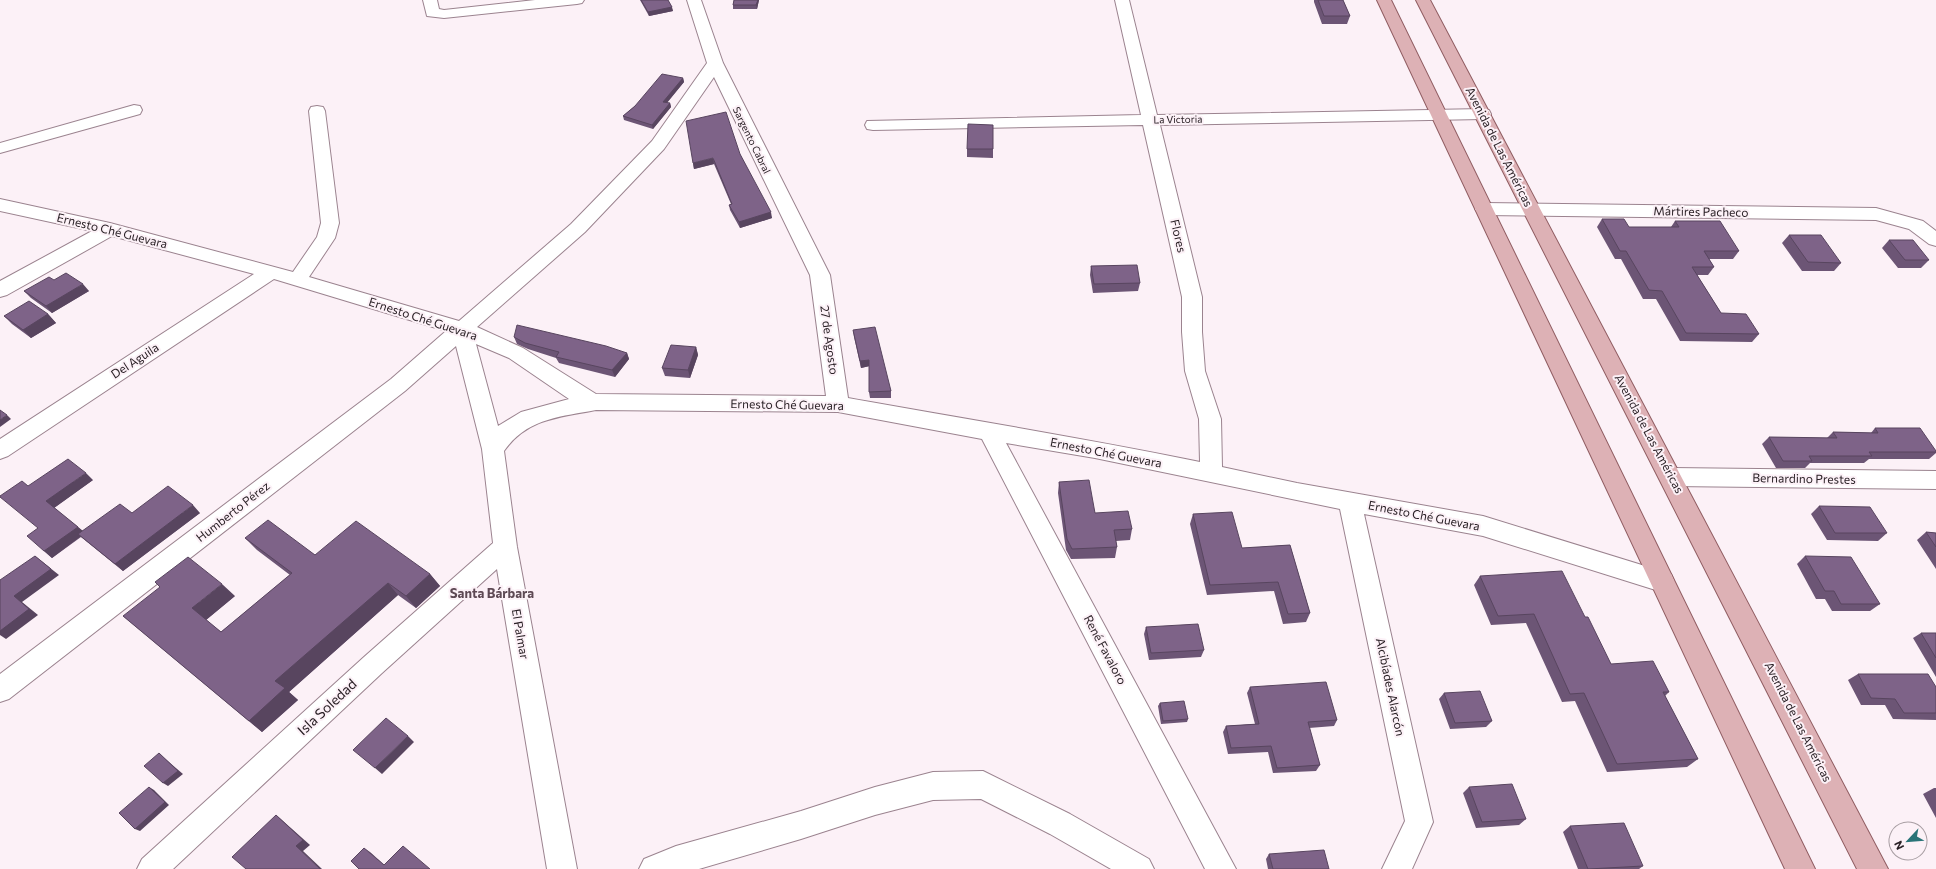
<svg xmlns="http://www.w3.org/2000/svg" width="1936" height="869" viewBox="0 0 1936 869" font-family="Commissioner,sans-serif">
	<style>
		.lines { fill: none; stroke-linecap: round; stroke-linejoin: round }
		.minor-casing { stroke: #9b838f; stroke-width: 2 }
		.major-casing { stroke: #905d62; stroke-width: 2 }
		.minor { fill: #fff; fill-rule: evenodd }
		.major { fill: #ddb1b5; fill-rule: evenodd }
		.wall { fill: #6c5575 }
		.shaded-wall { fill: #58455f }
		.building { fill: #7e6388; stroke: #58455f }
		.labels { text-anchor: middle; stroke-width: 4; stroke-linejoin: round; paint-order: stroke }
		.far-street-label { font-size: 10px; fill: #2a2126; stroke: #fcf1f7 }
		.street-label { font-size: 12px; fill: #2a2126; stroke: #fcf1f7 }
		.neighbourhood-label { font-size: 13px; font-weight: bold; fill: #5e4954; stroke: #fcf1f7 }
		.near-street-label { font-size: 14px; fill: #2a2126; stroke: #fcf1f7 }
	</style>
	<rect width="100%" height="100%" fill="#fcf1f7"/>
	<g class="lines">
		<defs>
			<path id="minor" d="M423 0H437L439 9 444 10 535 0H584L582 3 577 4 444 18 427 16Z
				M687 0H701L723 63 830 275 848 398C965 419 1083 438 1200 462L1199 419 1185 371 1182 332V297L1143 125 873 130 867 129 865 125 867 121 1141 115 1115 0H1129L1157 115 1483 109 1489 110 1491 114 1489 118 1483 119 1160 125 1202 297V332L1205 371 1221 419 1222 467 1297 483 1483 516 1671 574 1674 581 1671 588 1662 592 1483 536 1364 514 1433 822 1412 869H1382L1405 821 1340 509 1095 458 1006 443 1236 869H1205L982 439 838 412 596 410C560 417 527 418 504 451L517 547 577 869H547L497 569 382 673 173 869H137L142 859 364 657 493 543 482 449 456 346 405 391 9 699 0 702V674L391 379 446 331 274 279 8 456 0 459V439L254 274 112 236 7 295 0 297V281L92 231 0 211V199L110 223 293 272 317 237 321 223 309 111 311 107 317 106 323 107 325 111 339 223 335 238 309 277 459 321 571 224 652 141 707 63ZM714 77 810 275 826 396 596 394 523 348 477 327 585 232 664 149ZM476 344 509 358 569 399 521 412 498 426Z
				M134 105 140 106 142 110 140 114 0 153V143Z
				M1484 203 1876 208 1923 221 1936 231V246L1929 244 1909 229 1876 220 1484 215 1478 213 1475 209 1478 205Z
				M1672 468 1936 471V489L1672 486 1664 483 1661 477 1664 471Z
				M983 771 1070 814 1149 859 1154 869H1111L1050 834 981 799 933 800 875 815 801 839 699 869H639L644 859 676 846 801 811 875 787 933 772Z"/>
			<path id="major" d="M1377 0H1391L1815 869H1785Z
				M1416 0H1430L1888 869H1857Z"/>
		</defs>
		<use href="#minor" class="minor-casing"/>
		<use href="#major" class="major-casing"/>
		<use href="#minor" class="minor"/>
		<use href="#major" class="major"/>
	</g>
	<path class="wall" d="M640 0H668L673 11 649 16Z
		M734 0H759L757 9H733V5Z
		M1314 0H1343L1350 16 1347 24H1322L1314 2Z
		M683 78 684 82 667 103H670L671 107 653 129 624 120 623 116 635 106Z
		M993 125V158L967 157V149Z
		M740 154 772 218 740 228 730 210 729 205 731 204 714 164 694 169 693 163Z
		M1602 219 1629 227H1671L1675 221 1739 251 1733 259H1709L1714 267 1708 275H1697L1721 313 1759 334 1752 342 1680 341 1656 299H1643L1621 259H1615L1597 227Z
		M1789 235 1841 263 1834 271H1802L1782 243Z
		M1889 240 1929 260 1921 268H1898L1882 248Z
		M1091 266 1140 283 1138 291 1093 293 1090 275Z
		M54 280 89 291 52 313 31 298 24 291Z
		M48 314 56 323 31 338 12 324 4 316Z
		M853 330 891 391V398H870L869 392V366L861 368 854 337Z
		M514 337 627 353 629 359 615 377 559 363 556 358 528 349 517 344Z
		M696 347 698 355 690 378 665 376 662 368Z
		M1875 428 1936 451V453L1929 459H1869L1864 463H1810L1805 468H1776L1762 444 1769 437 1827 438 1833 432 1871 433Z
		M93 480 54 508 83 531 132 513H200L123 571 81 537 52 558 44 551 28 486Z
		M1059 482 1095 513 1132 529 1130 540 1116 541 1117 547 1115 558 1071 559 1066 550 1058 493Z
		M1819 506 1887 533 1878 541 1827 540 1811 514Z
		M1193 514 1242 548 1290 545 1310 613 1306 622 1283 624 1274 591 1207 595 1190 524Z
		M1926 532 1936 533V569L1917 540Z
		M245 538 315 555 430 574 440 586 416 608 398 595 289 692 298 700 262 732 123 616 235 596 206 620 221 632 290 575 257 550Z
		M1805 556 1880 604 1870 611H1832L1825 599H1816L1797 564Z
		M1480 576 1585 617 1611 664 1669 692 1665 696 1698 759 1687 767 1607 772 1575 701 1562 702 1526 623 1491 625 1474 585Z
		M1146 627 1204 650 1201 657 1149 660 1144 634Z
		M1921 633H1936V677L1913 638Z
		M1858 674 1936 687V720L1893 719 1885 705H1861L1848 680Z
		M1250 687 1337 720 1334 726 1309 728 1320 765 1316 771 1273 773 1268 752 1228 754 1223 732 1226 726 1255 724 1247 693Z
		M1444 693 1492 721 1486 727 1450 729 1439 699Z
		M1160 703 1188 719 1187 722 1161 724 1158 706Z
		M1469 787 1526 819 1519 825 1476 828 1463 793Z
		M1934 788H1936V818L1923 794Z
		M1570 826 1643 866 1639 869H1578L1563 832Z
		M1269 854 1329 869H1268L1266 859Z"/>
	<path class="shaded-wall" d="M758 0H759L757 9 756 5Z
		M672 7 673 11 649 16 648 12Z
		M683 78 684 82 664 106 663 102Z
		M670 103 671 107 653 129 652 125Z
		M713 158 714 164 694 169 693 163Z
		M771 212 772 218 740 228 739 222Z
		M83 284 89 291 52 313 46 306Z
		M48 314 56 323 31 338 23 330Z
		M696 347 698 355 690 378 688 370Z
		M627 353 629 359 615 377 612 370Z
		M869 360 870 366 861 368 860 361Z
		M7 415 11 419 0 427V420Z
		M86 473 93 480 54 508 46 501Z
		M193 505 200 513 123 571 115 564Z
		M78 527 85 533 52 558 44 551Z
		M35 556 59 575 22 602 38 615 6 639 0 635V631L14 596Z
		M430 574 440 586 416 608 406 596Z
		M388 583 398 595 289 692 298 700 262 732 249 721 275 681Z
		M222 584 235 596 206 620 192 608Z
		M408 736 414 742 382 774 375 768Z
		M159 753 163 757 183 774 168 786 163 783Z
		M149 787 154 790 169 805 140 831 135 829Z
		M276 815 283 821 310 845 303 851 322 869H320L296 846Z
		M364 848 370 852 389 869 384 865Z"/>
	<path class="building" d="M641 0H668L672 7 648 12Z
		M734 0H758L756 5H733Z
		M1318 0H1343L1350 16H1324Z
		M662 74 683 78 663 102 670 103 652 125 623 116 635 106Z
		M726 112 740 154 771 212 739 222 729 205 732 204 713 158 693 163 686 121Z
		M968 124 993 125V149H967Z
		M1602 219H1624L1629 227H1679L1675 221H1720L1739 251H1704L1714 267H1692L1721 313 1746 314 1759 334 1686 333 1662 291 1649 290 1626 251H1620Z
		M1789 235H1821L1841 263 1808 262Z
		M1889 240H1913L1929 260H1905Z
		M1137 265 1140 283 1094 284 1091 266Z
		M66 273 83 284 46 306 24 291 49 277 54 280Z
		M29 301 48 314 23 330 4 316Z
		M517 325 606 346 627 353 612 370 556 357 559 352 525 343 514 337Z
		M875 327 891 391 869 392V360L860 361 853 330Z
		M671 345 696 347 688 370 662 368Z
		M0 410 7 415 0 420Z
		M1875 428H1920L1936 451V452H1869L1872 456H1809L1812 461H1783L1769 437 1837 438 1833 432 1878 433Z
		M68 459 86 473 46 501 78 527 44 551 27 536 38 528 0 497V496L22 481 28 486Z
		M1089 480 1095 513 1128 511 1132 529 1114 530 1117 547 1072 549 1067 539 1059 482Z
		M168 486 193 505 115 564 78 534 120 504 132 513Z
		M1819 506 1870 507 1887 533H1835Z
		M1232 512 1242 548 1290 545 1310 613 1288 614 1278 582 1210 585 1193 514Z
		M268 520 315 555 356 521 430 574 406 596 388 583 275 681 285 688 249 721 123 616 160 587 155 582 188 557 222 584 192 608 221 632 292 573 245 538Z
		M1926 532 1936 533V547Z
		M35 556 51 569 14 596 29 609 0 631V580Z
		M1805 556 1851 557 1880 604H1841L1834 591H1825Z
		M1562 571 1585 617H1588L1611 664 1653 661 1669 692H1663L1698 759 1617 764 1584 693 1570 694 1534 614 1498 616 1480 576Z
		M1198 624 1204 650 1151 653 1146 627Z
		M1921 633H1936V658Z
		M1858 674H1928L1936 687V713H1904L1895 699 1871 698Z
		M1326 682 1337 720 1308 722 1320 765 1277 768 1271 746 1231 748 1226 726 1259 724 1250 687Z
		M1480 691 1492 721 1455 723 1444 693Z
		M1184 701 1188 719 1163 721 1160 703Z
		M386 718 408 736 375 768 353 750Z
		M159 753 178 771 163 783 144 766Z
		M1512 784 1526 819 1482 822 1469 787Z
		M149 787 165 802 135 829 119 813Z
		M276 815 303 840 296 846 320 869H246L232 857Z
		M1624 823 1643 866 1588 869 1570 826Z
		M403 846 430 869H359L351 861 364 848 384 865Z
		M1324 850 1329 869H1273L1269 854Z"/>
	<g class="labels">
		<g class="far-street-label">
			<text transform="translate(1178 119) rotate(-1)" y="4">La Victoria</text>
			<text transform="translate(752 140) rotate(64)" y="4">Sargento Cabral</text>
		</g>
		<g class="street-label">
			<text transform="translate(1499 147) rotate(63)" y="4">Avenida de Las Américas</text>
			<text transform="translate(1701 212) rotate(1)" y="4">Mártires Pacheco</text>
			<text transform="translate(112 231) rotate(14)" y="4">Ernesto Ché Guevara</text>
			<text transform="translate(1178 236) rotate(77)" y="4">Flores</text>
			<text transform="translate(423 319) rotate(18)" y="4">Ernesto Ché Guevara</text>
			<text transform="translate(829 340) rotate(82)" y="4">27 de Agosto</text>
			<text transform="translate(135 361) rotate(-33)" y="4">Del Aguila</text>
			<text transform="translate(787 405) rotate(1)" y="4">Ernesto Ché Guevara</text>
			<text transform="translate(1649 434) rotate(62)" y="4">Avenida de Las Américas</text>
			<text transform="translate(1106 453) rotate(11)" y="4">Ernesto Ché Guevara</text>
			<text transform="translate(1804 479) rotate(1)" y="4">Bernardino Prestes</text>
			<text transform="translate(233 512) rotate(-38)" y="4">Humberto Pérez</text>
			<text transform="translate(1424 516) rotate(11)" y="4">Ernesto Ché Guevara</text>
			<text transform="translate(520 634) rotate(80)" y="4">El Palmar</text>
			<text transform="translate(1105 650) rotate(62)" y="4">René Favaloro</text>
			<text transform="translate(1390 687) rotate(78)" y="4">Alcibíades Alarcón</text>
			<text transform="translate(1798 722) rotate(63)" y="4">Avenida de Las Américas</text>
		</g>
		<g class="neighbourhood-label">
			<text x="492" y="598">Santa Bárbara</text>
		</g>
		<g class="near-street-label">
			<text transform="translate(327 707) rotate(-43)" y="5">Isla Soledad</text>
		</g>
	</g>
	<g transform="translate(1908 841) rotate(244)"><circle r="19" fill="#fcf1f7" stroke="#a89ea3"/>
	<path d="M0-3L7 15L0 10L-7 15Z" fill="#297478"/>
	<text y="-6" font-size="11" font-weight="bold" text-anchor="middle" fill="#2a2126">N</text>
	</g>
</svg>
